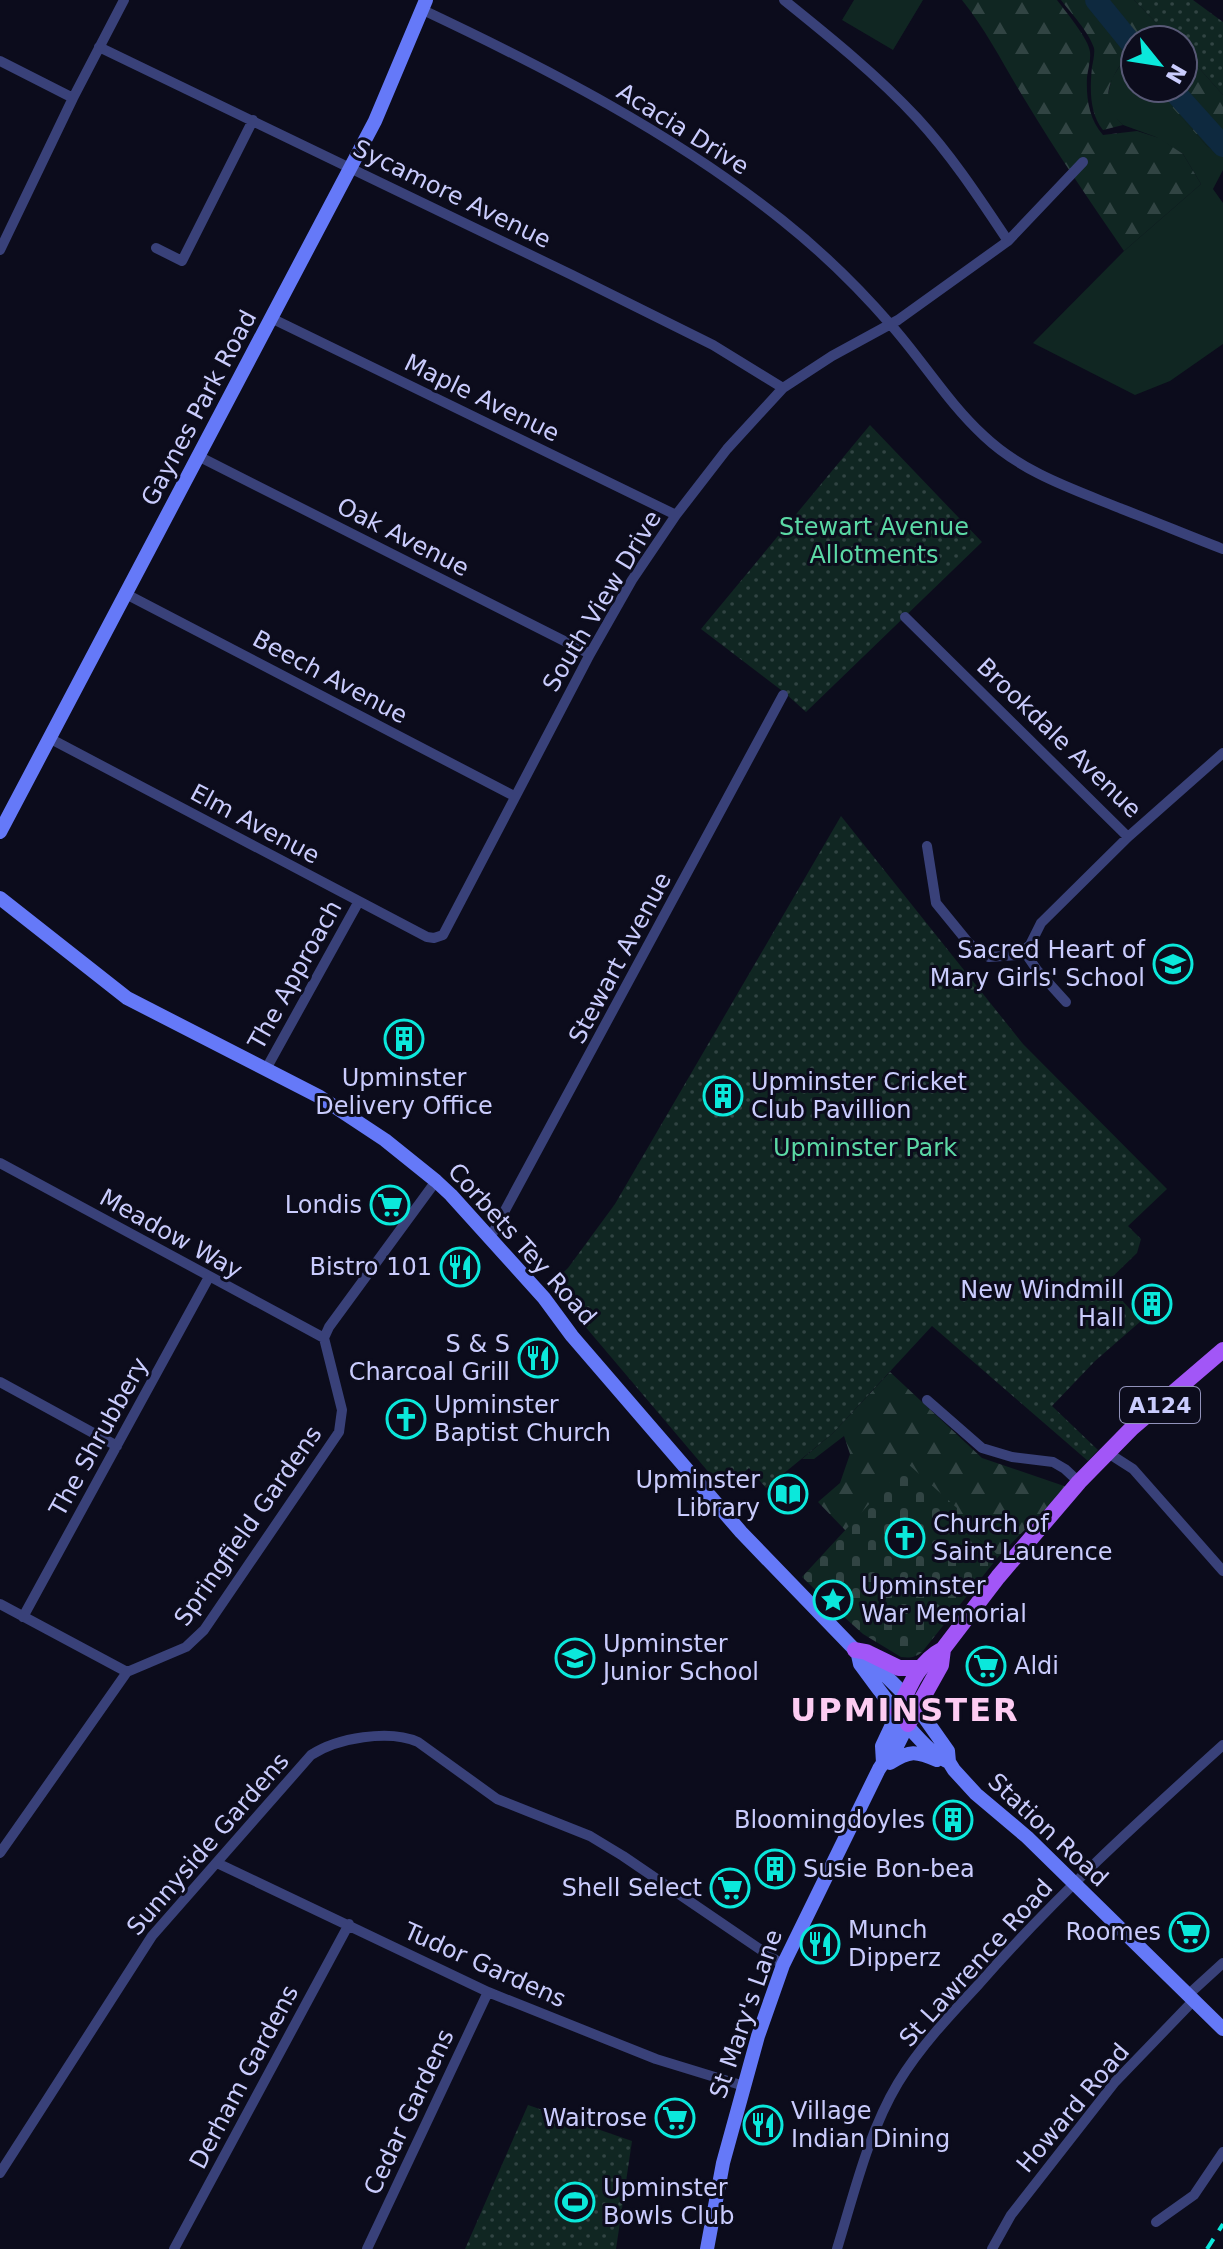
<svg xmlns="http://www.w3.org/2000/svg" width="1223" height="2249" viewBox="0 0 1223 2249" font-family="'DejaVu Sans',sans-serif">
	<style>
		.grass { fill: #102622 }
		.forest { fill: url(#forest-firs) }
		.cemetery { fill: url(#cemetery-stones) }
		.park { fill: url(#park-dots) }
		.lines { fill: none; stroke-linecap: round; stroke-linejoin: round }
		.river { stroke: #0e293f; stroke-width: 22 }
		.street { stroke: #394179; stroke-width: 10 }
		.secondary { stroke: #6579f8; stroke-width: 14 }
		.primary { stroke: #a256f7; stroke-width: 16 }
		.rail { stroke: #0be8db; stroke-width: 4; stroke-dasharray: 12 10; stroke-linecap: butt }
		.labels { text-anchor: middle; stroke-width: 6; stroke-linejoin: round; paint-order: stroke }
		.shield { fill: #0c0c1c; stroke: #9192ba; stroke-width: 2 }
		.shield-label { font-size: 22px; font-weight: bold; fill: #caccfd }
		.street-label { font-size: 24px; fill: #caccfd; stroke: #0c0c1c }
		.park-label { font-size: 24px; fill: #5bd8a5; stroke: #0c0c1c }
		.poi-label { font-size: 24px; fill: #caccfd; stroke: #0c0c1c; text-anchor: end }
		.district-label { font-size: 32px; font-weight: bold; letter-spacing: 2px; fill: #fdccf2; stroke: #0c0c1c }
	</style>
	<defs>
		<pattern id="forest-firs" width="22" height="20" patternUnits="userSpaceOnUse" patternTransform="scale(2)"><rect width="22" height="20" fill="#102622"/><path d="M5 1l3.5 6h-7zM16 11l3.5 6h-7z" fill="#314443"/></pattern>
		<pattern id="cemetery-stones" width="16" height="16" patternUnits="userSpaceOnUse" patternTransform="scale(2)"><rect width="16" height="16" fill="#102622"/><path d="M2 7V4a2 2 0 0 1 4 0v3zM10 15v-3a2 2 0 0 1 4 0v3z" fill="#314443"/></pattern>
		<pattern id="park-dots" width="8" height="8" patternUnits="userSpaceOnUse" patternTransform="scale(2)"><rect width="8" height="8" fill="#102622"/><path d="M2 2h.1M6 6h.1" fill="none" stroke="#314443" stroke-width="1.8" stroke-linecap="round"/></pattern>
	</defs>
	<rect width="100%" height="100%" fill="#0c0c1c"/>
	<path class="grass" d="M854 0H923L893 50 842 20Z
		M1121 64 1135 67V88H1156L1207 146 1223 157V170L1213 189 1223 203V344L1170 381 1135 395 1033 343 1124 251 1201 184 1183 154 1156 137 1123 125 1111 114 1107 98 1112 78Z"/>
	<path class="forest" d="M962 0H1057C1065 11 1089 39 1090 52 1091 60 1088 69 1087 77 1086 98 1089 119 1103 135L1137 131 1159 138 1183 154 1201 184 1124 251C1090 201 1056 152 1025 100 1004 66 987 31 962 0Z
		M1061 0H1134L1173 40H1135V67L1121 64C1105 87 1102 106 1123 125L1103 130C1089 113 1090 88 1092 67 1093 62 1095 53 1094 48 1089 32 1071 13 1061 0Z
		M1183 50 1223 95V157L1207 146 1155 88H1183Z
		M890 1372 982 1458 1067 1487 999 1556 956 1520 907 1464 846 1531 818 1502 840 1483 850 1454 844 1436 814 1459H802L833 1433Z"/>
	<path class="cemetery" d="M907 1463 957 1508 956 1520 999 1556 922 1652C915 1658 909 1658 901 1657L863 1634 833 1607 836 1602 831 1597 826 1600 802 1577Z"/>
	<path class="park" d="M1134 0H1193L1223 22V95L1183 50V40H1173Z
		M870 425 982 542 806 712 785 693 701 629Z
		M841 816 1023 1044 1167 1189 1128 1226 1141 1239 1137 1253 1106 1283 1141 1321 1095 1361 1052 1406 1098 1450 1088 1461 932 1326 833 1433 766 1488 749 1468 730 1485 718 1471 711 1475 550 1285 568 1268 615 1204Z
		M528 2105 632 2141 616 2249H465Z"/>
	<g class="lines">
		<path class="river" d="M1096 0 1135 48
			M1171 88 1223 146"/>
		<path class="street" d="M784 0C830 37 877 75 917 118 952 156 980 199 1008 241
			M423 10C548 69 673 133 782 220 821 251 858 287 891 325 923 361 948 403 984 436 1023 473 1073 489 1122 509 1156 522 1189 536 1223 549
			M99 47 572 275 713 345 783 388
			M0 61 73 98
			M156 248 182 261 253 120
			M0 250 73 98 124 0
			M271 318 676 515
			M198 456 590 654
			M126 594 514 796
			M905 617 1128 837
			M49 738 427 937 434 938 443 935 590 654 632 580 676 515 727 449 783 388 832 356 898 320 1008 241 1083 162
			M927 846 936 903 967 941 976 950 989 957 1017 955 1030 945 1041 923 1128 837 1223 753
			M1024 951 1037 970 1066 1002
			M266 1069 359 901
			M0 1163 324 1338
			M490 1238 783 695
			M0 1382 117 1446
			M927 1400 982 1448 1012 1457 1053 1462 1065 1469 1079 1482
			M1108 1453 1133 1469 1223 1571
			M0 1604 127 1672
			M23 1617 209 1277
			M0 1853 127 1672 186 1647 204 1630 339 1432 342 1410 324 1338 329 1327 436 1181
			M217 1863 488 1992 656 2059 744 2086
			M1189 1994 1223 1963
			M0 2173 152 1936 311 1755C337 1738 389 1729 418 1742L497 1799 590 1836 623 1856 783 1965
			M1156 2222 1194 2195 1223 2152
			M174 2249 349 1924
			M367 2249 488 1992
			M837 2249C854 2194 868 2133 898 2083 920 2047 950 2015 979 1984 1054 1898 1139 1821 1223 1745
			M992 2249 1011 2215 1115 2082 1194 2000"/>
		<path class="secondary" d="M0 832 375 121 426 0
			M0 898 127 998 320 1097 385 1140 436 1181 451 1195 544 1298 572 1336 741 1532 855 1650 858 1655 860 1664C878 1688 923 1753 949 1762
			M866 1656 917 1707 948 1751 949 1762 954 1770 976 1794 1027 1837 1223 2029
			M883 1763 882 1746 898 1712
			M890 1763C910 1750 916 1751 937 1760
			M707 2249 723 2163 758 2036 783 1965 879 1769 883 1763 894 1752 908 1724"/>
		<path class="primary" d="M855 1650 866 1652 899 1668H921
			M898 1712C909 1687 918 1662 943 1649
			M908 1724 941 1665 943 1649 998 1577 1079 1482 1132 1428 1223 1350"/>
		<path class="rail" d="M1207 2249 1223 2224"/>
	</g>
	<defs>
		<symbol id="school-ring" viewBox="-11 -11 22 22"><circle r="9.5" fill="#0c0c1c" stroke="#0be8db" stroke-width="1.5"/><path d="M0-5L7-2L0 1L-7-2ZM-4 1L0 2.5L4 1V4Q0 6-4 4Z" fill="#0be8db"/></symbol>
		<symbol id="building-ring" viewBox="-11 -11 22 22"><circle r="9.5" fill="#0c0c1c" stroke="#0be8db" stroke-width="1.5"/><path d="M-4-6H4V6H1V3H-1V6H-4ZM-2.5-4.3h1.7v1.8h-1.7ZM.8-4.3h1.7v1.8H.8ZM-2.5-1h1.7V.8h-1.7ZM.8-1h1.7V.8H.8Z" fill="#0be8db"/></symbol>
		<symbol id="supermarket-ring" viewBox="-11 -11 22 22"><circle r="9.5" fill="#0c0c1c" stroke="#0be8db" stroke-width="1.5"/><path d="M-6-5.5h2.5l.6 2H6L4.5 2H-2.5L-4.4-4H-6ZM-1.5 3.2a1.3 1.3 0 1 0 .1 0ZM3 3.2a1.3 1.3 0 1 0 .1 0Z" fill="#0be8db"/></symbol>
		<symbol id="restaurant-ring" viewBox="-11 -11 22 22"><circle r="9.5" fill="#0c0c1c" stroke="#0be8db" stroke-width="1.5"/><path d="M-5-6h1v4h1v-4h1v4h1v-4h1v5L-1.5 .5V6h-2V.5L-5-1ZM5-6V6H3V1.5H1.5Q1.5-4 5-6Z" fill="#0be8db"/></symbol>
		<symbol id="church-ring" viewBox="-11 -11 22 22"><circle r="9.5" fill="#0c0c1c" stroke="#0be8db" stroke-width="1.5"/><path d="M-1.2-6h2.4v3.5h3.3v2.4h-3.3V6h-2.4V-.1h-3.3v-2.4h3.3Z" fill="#0be8db"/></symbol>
		<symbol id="library-ring" viewBox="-11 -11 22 22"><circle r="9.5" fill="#0c0c1c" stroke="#0be8db" stroke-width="1.5"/><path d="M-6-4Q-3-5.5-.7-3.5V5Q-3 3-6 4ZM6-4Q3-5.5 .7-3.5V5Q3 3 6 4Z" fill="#0be8db"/></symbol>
		<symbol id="sight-ring" viewBox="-11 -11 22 22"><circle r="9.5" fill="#0c0c1c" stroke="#0be8db" stroke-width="1.5"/><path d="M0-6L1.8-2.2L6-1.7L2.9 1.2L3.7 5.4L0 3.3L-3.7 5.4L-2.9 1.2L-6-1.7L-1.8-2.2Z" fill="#0be8db"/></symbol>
		<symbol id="stadium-ring" viewBox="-11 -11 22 22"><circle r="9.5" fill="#0c0c1c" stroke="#0be8db" stroke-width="1.5"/><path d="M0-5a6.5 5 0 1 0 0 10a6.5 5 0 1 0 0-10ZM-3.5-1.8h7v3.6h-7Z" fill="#0be8db"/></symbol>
	</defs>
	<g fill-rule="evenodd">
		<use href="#school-ring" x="1151" y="942" width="44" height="44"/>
		<use href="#building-ring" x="382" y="1017" width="44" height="44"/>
		<use href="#building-ring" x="701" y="1074" width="44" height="44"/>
		<use href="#supermarket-ring" x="368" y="1183" width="44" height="44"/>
		<use href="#restaurant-ring" x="438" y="1245" width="44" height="44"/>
		<use href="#building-ring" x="1130" y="1282" width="44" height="44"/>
		<use href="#restaurant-ring" x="516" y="1336" width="44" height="44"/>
		<use href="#church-ring" x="384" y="1397" width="44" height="44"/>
		<use href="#library-ring" x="766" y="1472" width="44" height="44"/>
		<use href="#church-ring" x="883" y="1516" width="44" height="44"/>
		<use href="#sight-ring" x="811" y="1578" width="44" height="44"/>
		<use href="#school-ring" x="553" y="1636" width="44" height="44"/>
		<use href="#supermarket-ring" x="964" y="1644" width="44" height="44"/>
		<use href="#building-ring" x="931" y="1798" width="44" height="44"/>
		<use href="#building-ring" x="753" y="1847" width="44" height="44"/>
		<use href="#supermarket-ring" x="708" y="1866" width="44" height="44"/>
		<use href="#supermarket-ring" x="1167" y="1910" width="44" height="44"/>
		<use href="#restaurant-ring" x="798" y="1922" width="44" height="44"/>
		<use href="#supermarket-ring" x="653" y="2096" width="44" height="44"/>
		<use href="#restaurant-ring" x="741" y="2103" width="44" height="44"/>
		<use href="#stadium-ring" x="553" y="2180" width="44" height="44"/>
	</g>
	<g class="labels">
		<rect class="shield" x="1120" y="1387" width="80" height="36" rx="6"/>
		<g class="shield-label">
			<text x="1160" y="1413">A124</text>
		</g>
		<g class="street-label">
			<text transform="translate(683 129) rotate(32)" y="8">Acacia Drive</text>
			<text transform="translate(452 194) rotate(26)" y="8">Sycamore Avenue</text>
			<text transform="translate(482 398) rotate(26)" y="8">Maple Avenue</text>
			<text transform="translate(199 408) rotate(-62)" y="8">Gaynes Park Road</text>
			<text transform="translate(403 537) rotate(27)" y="8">Oak Avenue</text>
			<text transform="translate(602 601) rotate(-59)" y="8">South View Drive</text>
			<text transform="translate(330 677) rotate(28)" y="8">Beech Avenue</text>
			<text transform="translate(1059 738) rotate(44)" y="8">Brookdale Avenue</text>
			<text transform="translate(255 824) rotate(28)" y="8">Elm Avenue</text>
			<text transform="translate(620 958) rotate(-62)" y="8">Stewart Avenue</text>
			<text transform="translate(295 975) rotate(-61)" y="8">The Approach</text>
			<text transform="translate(171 1234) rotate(29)" y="8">Meadow Way</text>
			<text transform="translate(522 1244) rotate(48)" y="8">Corbets Tey Road</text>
			<text transform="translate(99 1437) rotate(-61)" y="8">The Shrubbery</text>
			<text transform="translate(248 1526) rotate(-55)" y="8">Springfield Gardens</text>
			<text transform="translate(1048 1830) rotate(43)" y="8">Station Road</text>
			<text transform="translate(208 1844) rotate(-49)" y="8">Sunnyside Gardens</text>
			<text transform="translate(976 1963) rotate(-48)" y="8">St Lawrence Road</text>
			<text transform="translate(485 1965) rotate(24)" y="8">Tudor Gardens</text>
			<text transform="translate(746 2014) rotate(-71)" y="8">St Mary's Lane</text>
			<text transform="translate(244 2077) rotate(-62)" y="8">Derham Gardens</text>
			<text transform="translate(1073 2108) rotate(-50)" y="8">Howard Road</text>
			<text transform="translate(409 2112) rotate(-65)" y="8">Cedar Gardens</text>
		</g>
		<g class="park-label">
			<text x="874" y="535">Stewart Avenue<tspan x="874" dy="28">Allotments</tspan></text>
			<text x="865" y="1156">Upminster Park</text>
		</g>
		<g class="poi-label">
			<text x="1145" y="958">Sacred Heart of<tspan x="1145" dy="28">Mary Girls' School</tspan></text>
			<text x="404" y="1086" text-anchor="middle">Upminster<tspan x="404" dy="28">Delivery Office</tspan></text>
			<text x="751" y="1090" text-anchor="start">Upminster Cricket<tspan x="751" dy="28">Club Pavillion</tspan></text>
			<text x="362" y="1213">Londis</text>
			<text x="432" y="1275">Bistro 101</text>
			<text x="1124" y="1298">New Windmill<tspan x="1124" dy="28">Hall</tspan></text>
			<text x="510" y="1352">S &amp; S<tspan x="510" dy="28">Charcoal Grill</tspan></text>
			<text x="434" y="1413" text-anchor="start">Upminster<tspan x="434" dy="28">Baptist Church</tspan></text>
			<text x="760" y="1488">Upminster<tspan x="760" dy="28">Library</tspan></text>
			<text x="933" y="1532" text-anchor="start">Church of<tspan x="933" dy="28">Saint Laurence</tspan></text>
			<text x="861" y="1594" text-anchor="start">Upminster<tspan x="861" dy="28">War Memorial</tspan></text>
			<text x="603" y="1652" text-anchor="start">Upminster<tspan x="603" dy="28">Junior School</tspan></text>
			<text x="1014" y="1674" text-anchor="start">Aldi</text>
			<text x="925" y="1828">Bloomingdoyles</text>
			<text x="803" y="1877" text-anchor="start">Susie Bon-bea</text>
			<text x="702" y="1896">Shell Select</text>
			<text x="848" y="1938" text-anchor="start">Munch<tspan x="848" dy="28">Dipperz</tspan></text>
			<text x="1161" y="1940">Roomes</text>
			<text x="791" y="2119" text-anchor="start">Village<tspan x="791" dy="28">Indian Dining</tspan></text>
			<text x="647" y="2126">Waitrose</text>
			<text x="603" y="2196" text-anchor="start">Upminster<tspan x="603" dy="28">Bowls Club</tspan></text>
		</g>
		<g class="district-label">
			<text x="905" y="1721">UPMINSTER</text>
		</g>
	</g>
	<g transform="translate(1159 64) rotate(120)"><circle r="38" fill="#0c0c1c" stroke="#585976" stroke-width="2"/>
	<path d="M0-6L14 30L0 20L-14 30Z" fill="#0be8db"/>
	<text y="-12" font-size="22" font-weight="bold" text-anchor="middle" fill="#caccfd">N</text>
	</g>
</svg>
